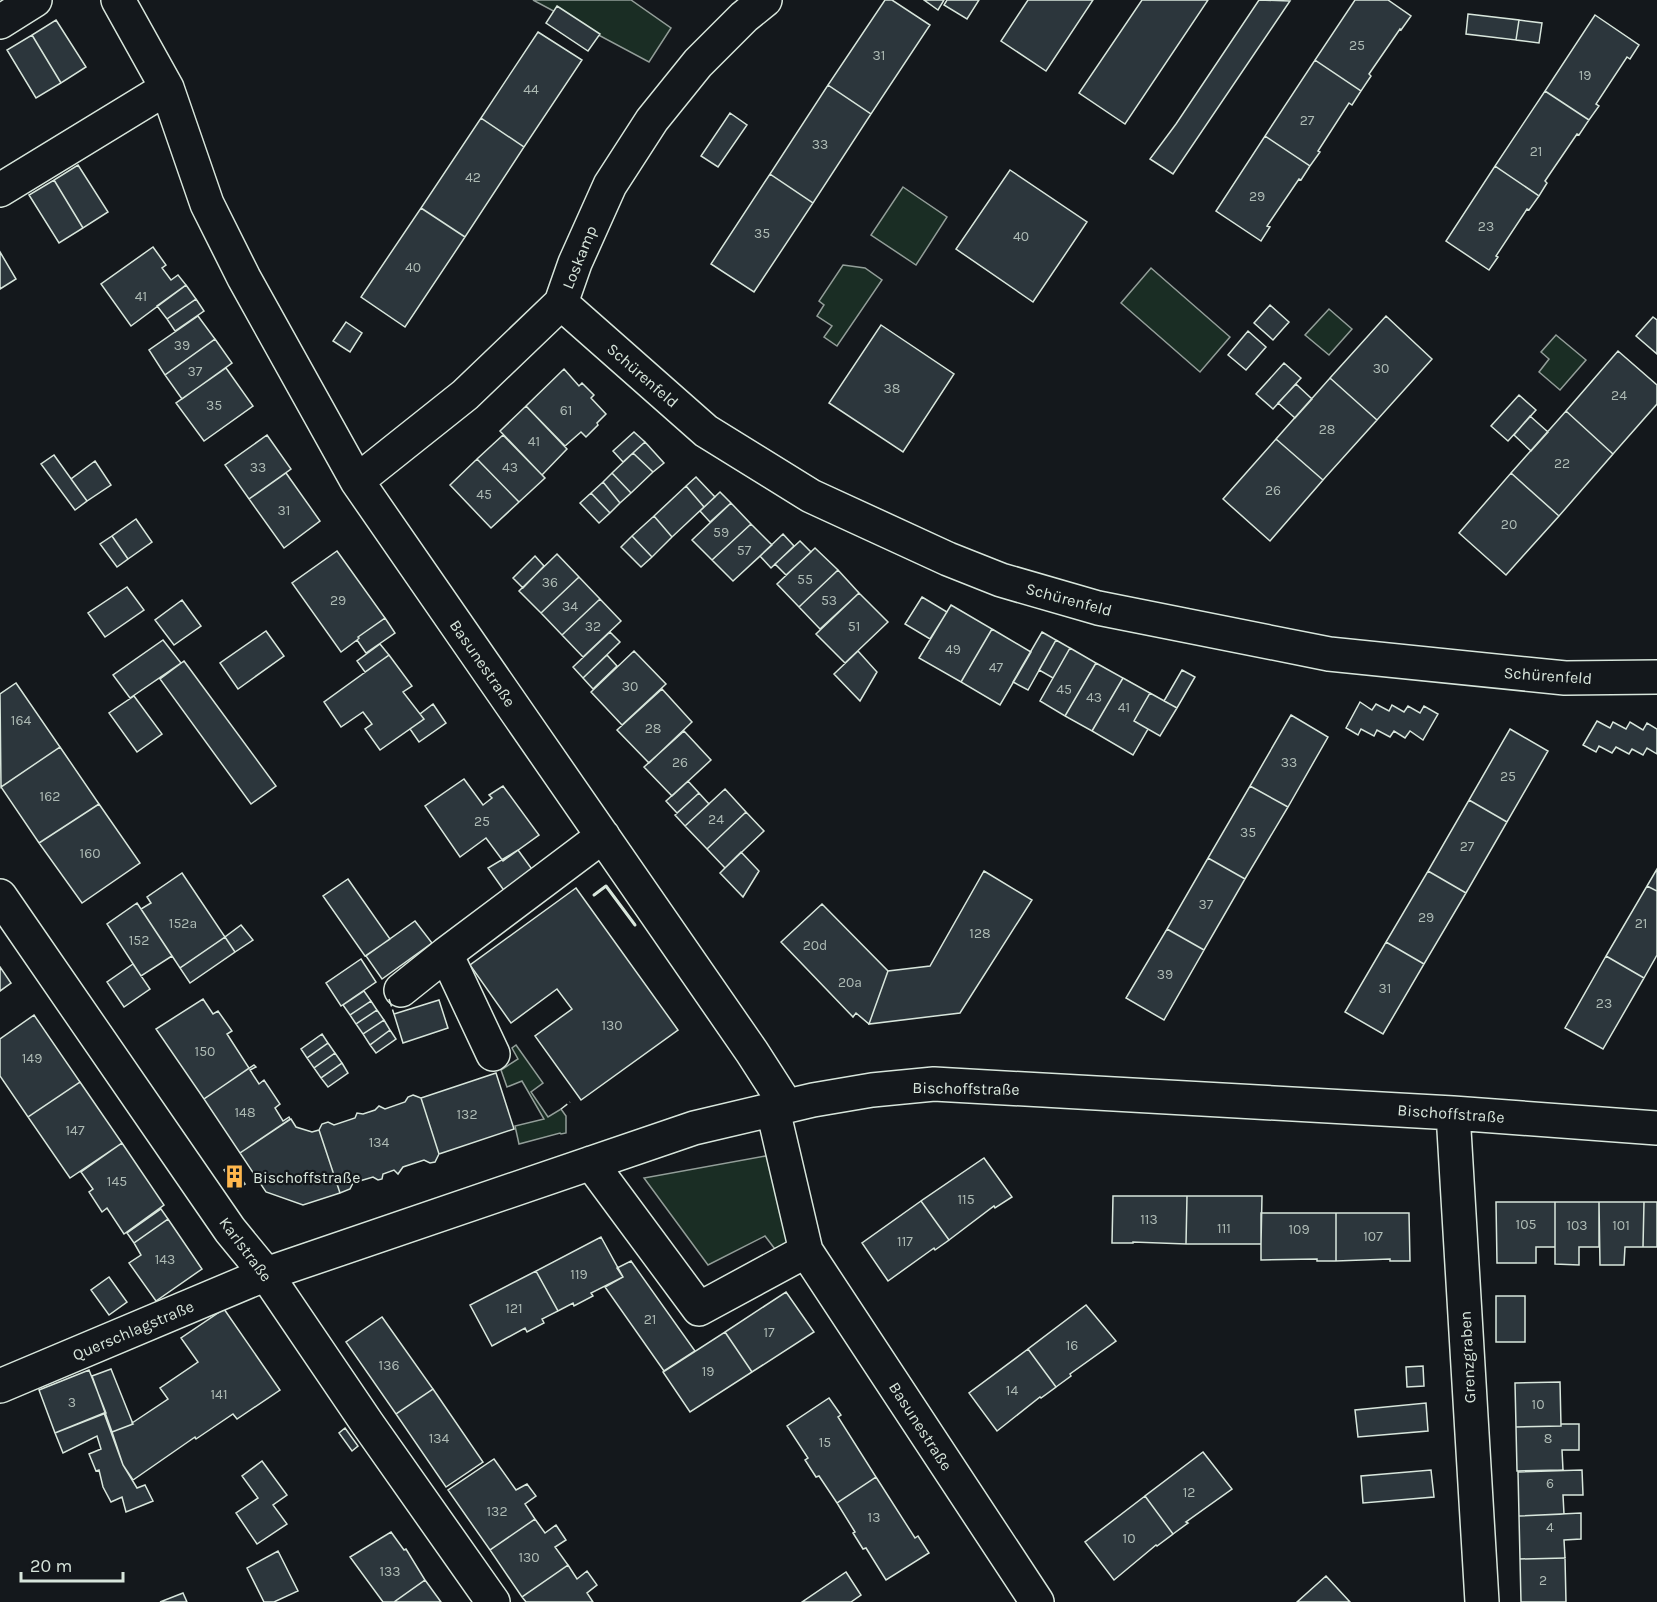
<svg xmlns="http://www.w3.org/2000/svg" width="1657" height="1602" viewBox="0 0 1657 1602" font-family="Karla,sans-serif">
	<style>
		.green { fill: #1a2d24; stroke: #939e99; stroke-width: 1.5 }
		.building { fill: #2c363c; stroke: #d8e6dc; stroke-width: 1.5 }
		.lines { fill: none; stroke-linecap: round; stroke-linejoin: round }
		.minor-casing { stroke: #d8e6dc; stroke-width: 36 }
		.minor { stroke: #14181c; stroke-width: 33 }
		.fence { stroke: #d8e6dc; stroke-width: 1.5; stroke-dasharray: 8 3; stroke-linecap: butt }
		.wall { stroke: #d8e6dc; stroke-width: 3 }
		.labels { text-anchor: middle; stroke-width: 4.5; stroke-linejoin: round; paint-order: stroke }
		.number-label { font-size: 14px; fill: #adbab4 }
		.street-label { font-size: 16px; fill: #d8e6dc; stroke: #14181c }
		.poi-label { font-size: 16px; fill: #d8e6dc; stroke: #14181c; text-anchor: start }
	</style>
	<rect width="100%" height="100%" fill="#14181c"/>
	<path class="green" d="M533 0H631L671 28 649 62Z
		M903 187 947 217 916 265 871 235Z
		M843 265 865 268 882 280 837 346 824 337 832 326 817 316 824 305 819 301Z
		M1151 268 1230 337 1200 372 1121 303Z
		M1329 309 1352 329 1329 355 1305 335Z
		M1556 335 1586 360 1560 390 1539 372 1549 359 1541 352Z
		M516 1045 543 1083 531 1092 548 1117 561 1109 566 1116V1133L561 1134 560 1133 519 1144 515 1126 544 1119 522 1081 507 1087 501 1070 518 1059 512 1048Z
		M771 1155 795 1246 778 1253 765 1236 708 1265 644 1178Z"/>
	<path class="building" d="M885 0H892L930 25 871 114 828 85Z
		M924 0H944L938 10Z
		M947 0H979L967 19 944 5Z
		M1028 0H1093L1046 71 1001 41Z
		M1142 0H1208L1125 124 1079 93Z
		M1259 0 1290 1 1173 174 1150 159 1176 124Z
		M1355 0H1388L1411 16 1401 30 1400 29 1369 74 1371 76 1361 91 1315 60Z
		M557 6 600 34 588 51 546 23Z
		M1468 14 1519 20 1516 40 1466 34Z
		M1595 15 1639 45 1630 59 1627 57 1596 104 1599 106 1589 120 1545 91Z
		M56 20 86 67 61 83 32 35Z
		M1519 20 1542 23 1539 43 1516 40Z
		M538 32 582 60 524 147 481 118Z
		M32 35 61 83 36 98 7 50Z
		M1315 60 1361 91 1352 105 1349 103 1318 151 1320 152 1310 166 1265 136Z
		M828 85 871 114 813 203 770 174Z
		M1545 91 1589 120 1579 135 1577 134 1545 181 1547 183 1539 196 1495 166Z
		M730 113 747 125 718 167 701 156Z
		M481 118 524 147 465 237 421 208Z
		M1265 136 1310 166 1301 180 1299 179 1267 226 1270 227 1261 241 1216 211Z
		M78 165 108 212 83 228 54 180Z
		M1495 166 1539 196 1529 210 1527 209 1496 256 1498 257 1489 270 1446 241Z
		M1010 170 1087 222 1033 302 956 249Z
		M770 174 813 203 754 292 711 264Z
		M54 180 83 228 59 243 29 195Z
		M421 208 465 237 405 327 361 297Z
		M153 247 166 265 162 268 171 280 178 275 186 285 131 326 101 284Z
		M0 252 16 279 0 289Z
		M186 285 196 299 167 319 157 306Z
		M196 299 204 311 175 331 167 319Z
		M1270 305 1289 322 1273 340 1254 323Z
		M198 316 215 339 165 375 149 350Z
		M1386 316 1432 359 1377 420 1330 378Z
		M1653 317 1657 320V354L1636 336Z
		M346 322 362 333 350 352 333 341Z
		M881 325 954 374 903 452 829 403Z
		M1248 331 1266 347 1246 370 1228 355Z
		M215 339 232 363 182 399 165 375Z
		M1618 351 1657 385V404L1613 454 1566 411Z
		M1284 363 1301 378 1273 409 1256 394Z
		M226 368 253 406 204 441 176 403Z
		M564 369 579 386 582 383 594 395 591 398 606 414 597 423 598 425 586 437 581 432 565 446 526 406Z
		M1330 378 1377 420 1323 480 1276 439Z
		M1296 384 1312 399 1295 418 1278 403Z
		M1519 395 1536 410 1508 441 1491 426Z
		M526 406 567 449 542 475 500 431Z
		M1566 411 1613 454 1559 516 1511 473Z
		M1530 416 1548 432 1531 451 1514 435Z
		M634 432 645 442 623 462 613 451Z
		M267 435 291 469 249 499 225 465Z
		M503 435 545 478 519 502 477 459Z
		M1276 439 1323 480 1270 541 1223 499Z
		M645 442 664 463 653 472 633 453Z
		M633 453 653 472 631 493 612 473Z
		M54 455 87 501 75 510 41 464Z
		M477 459 519 502 491 528 450 485Z
		M95 461 111 485 87 501 71 479Z
		M286 473 320 521 284 548 249 499Z
		M612 473 631 493 620 503 603 482Z
		M1511 473 1559 516 1506 575 1459 533Z
		M696 477 715 497 704 507 686 486Z
		M603 482 620 503 610 513 591 493Z
		M686 486 704 507 672 537 654 516Z
		M720 492 731 503 710 522 700 511Z
		M591 493 610 513 599 523 580 503Z
		M731 503 751 524 712 560 692 540Z
		M654 516 672 537 652 557 632 536Z
		M136 519 152 542 128 559 112 536Z
		M751 524 772 545 733 581 712 560Z
		M783 534 794 546 771 568 760 556Z
		M112 536 128 559 117 567 100 544Z
		M632 536 652 557 641 567 621 547Z
		M800 541 811 552 786 575 775 564Z
		M815 548 838 570 799 607 777 584Z
		M337 551 385 618 358 637 359 638 357 640 341 652 292 583Z
		M557 554 579 577 541 613 519 591Z
		M535 556 544 566 523 588 513 578Z
		M838 570 859 593 820 629 799 607Z
		M579 577 600 599 562 635 541 613Z
		M127 587 144 610 105 637 88 613Z
		M859 593 888 622 845 663 816 634Z
		M922 597 947 612 930 639 905 624Z
		M600 599 621 621 583 657 562 635Z
		M182 600 201 626 174 645 155 620Z
		M951 605 992 629 961 682 919 658Z
		M385 618 395 633 366 653 357 640 359 638 358 637Z
		M992 629 1031 652 1000 705 961 682Z
		M266 631 284 656 238 689 220 663Z
		M610 632 620 642 583 678 573 667Z
		M1042 632 1056 640 1028 690 1013 682Z
		M163 640 181 663 130 698 113 675Z
		M1056 640 1070 648 1053 678 1039 670Z
		M380 644 389 655 365 672 357 661Z
		M1070 648 1096 663 1065 716 1040 701Z
		M634 651 666 684 622 725 591 692Z
		M858 651 877 672 860 701 834 674Z
		M389 655 412 686 403 692 424 719 380 750 365 729 372 724 363 712 341 727 324 702Z
		M607 655 617 666 593 689 583 678Z
		M184 661 276 786 251 804 160 679Z
		M1096 663 1123 678 1092 731 1065 716Z
		M1182 670 1195 677 1177 708 1164 701Z
		M1123 678 1150 693 1134 721 1148 729 1133 755 1092 731Z
		M16 683 60 747 1 787 0 694Z
		M662 689 692 722 649 763 617 730Z
		M1150 693 1177 708 1160 736 1134 721Z
		M134 696 162 734 137 752 109 713Z
		M1360 702 1372 710 1376 704 1389 711 1392 705 1404 712 1408 706 1420 713 1424 706 1438 714 1423 740 1410 731 1405 738 1394 731 1390 737 1377 730 1374 736 1361 729 1358 735 1346 728Z
		M433 704 446 723 419 742 410 729 424 719 420 714Z
		M1291 715 1328 737 1288 807 1250 786Z
		M1597 721 1610 728 1613 722 1626 729 1630 722 1643 730 1647 723 1657 729V754L1647 748 1643 755 1632 749 1629 754 1616 747 1612 753 1599 746 1596 752 1583 745Z
		M1510 729 1548 751 1507 822 1469 800Z
		M684 731 711 760 672 796 644 767Z
		M60 747 99 804 39 843 1 787Z
		M464 779 483 805 492 798 489 795 503 786 539 835 503 861 486 838 460 857 425 806Z
		M688 781 699 793 677 813 666 801Z
		M1250 786 1288 807 1245 879 1208 858Z
		M725 789 746 812 707 849 685 826Z
		M699 793 709 804 685 826 675 815Z
		M1469 800 1507 822 1466 893 1428 871Z
		M99 804 140 863 82 903 39 843Z
		M746 812 764 831 725 868 707 849Z
		M518 850 534 872 505 892 488 868Z
		M741 852 759 871 743 897 720 873Z
		M1208 858 1245 879 1204 950 1167 929Z
		M1657 869V891L1647 886Z
		M984 871 1032 900 960 1013 869 1024 888 971 930 966Z
		M1428 871 1466 893 1424 964 1386 942Z
		M182 873 225 937 180 968 141 909 151 903 147 897Z
		M348 879 390 939 365 956 323 896Z
		M1647 886 1657 891V955L1644 978 1606 956Z
		M576 888 678 1030 581 1100 535 1036 572 1009 557 989 511 1023 470 965Z
		M137 903 172 956 141 976 107 924Z
		M822 904 888 971 869 1024 856 1013 853 1017 781 942Z
		M415 921 432 943 382 979 366 956Z
		M241 925 253 940 235 952 225 937Z
		M1167 929 1204 950 1164 1020 1126 998Z
		M225 937 235 952 190 983 180 968Z
		M1386 942 1424 964 1383 1034 1345 1012Z
		M1606 956 1644 978 1603 1049 1565 1028Z
		M361 959 376 982 341 1006 326 983Z
		M133 964 150 989 124 1007 107 982Z
		M0 967 11 983 0 991Z
		M364 991 371 1001 350 1015 343 1005Z
		M203 999 213 1014 218 1011 232 1031 227 1034 249 1068 204 1099 156 1029Z
		M439 1000 448 1028 403 1043 394 1014Z
		M371 1001 377 1010 356 1024 350 1015Z
		M377 1010 384 1020 363 1034 356 1024Z
		M34 1015 80 1082 28 1117 0 1076V1039Z
		M384 1020 390 1030 370 1045 363 1034Z
		M390 1030 396 1039 376 1053 370 1045Z
		M322 1034 328 1043 307 1058 301 1049Z
		M328 1043 335 1053 314 1068 307 1058Z
		M335 1053 342 1063 321 1078 314 1068Z
		M342 1063 348 1073 328 1087 321 1078Z
		M254 1065 256 1067 250 1070 259 1084 264 1080 280 1104 275 1108 283 1121 289 1117 290 1119 240 1153 204 1099Z
		M496 1073 514 1129 439 1154 421 1098Z
		M80 1082 122 1143 70 1178 28 1117Z
		M413 1095 421 1098 439 1154 435 1162 430 1163 424 1160 403 1167 398 1174 394 1170 383 1174 382 1179 378 1180 373 1177 353 1183 350 1189 340 1193 319 1130 322 1124 328 1122 334 1125 355 1118 357 1113 363 1114 375 1110 379 1106 385 1109 405 1102 408 1097Z
		M291 1119 296 1127 312 1132 319 1130 340 1193 303 1205 266 1192 240 1153Z
		M122 1143 164 1205 124 1234 107 1208 102 1212 89 1192 93 1189 81 1172Z
		M984 1158 1012 1197 995 1208 994 1206 949 1240 921 1201Z
		M232 1165 245 1184 238 1189 224 1170Z
		M1113 1196H1187L1186 1244 1133 1242V1243H1112Z
		M1187 1196H1262L1261 1244H1186Z
		M921 1201 949 1240 935 1250 934 1248 888 1281 862 1243Z
		M1496 1202H1555V1247H1536V1263H1497Z
		M1555 1202H1599V1247H1579V1265L1555 1264Z
		M1599 1202H1644L1643 1247H1625L1624 1265H1600Z
		M1644 1202H1657V1247H1643Z
		M161 1209 168 1219 134 1243 127 1233Z
		M1261 1213H1336V1261H1317V1259L1261 1260Z
		M1336 1213H1409L1410 1261H1390V1259L1336 1261Z
		M168 1219 202 1269 156 1301 129 1263 141 1255 134 1243Z
		M601 1237 623 1277 591 1293 593 1296 574 1306 573 1303 558 1311 536 1271Z
		M631 1261 695 1351 664 1371 605 1287 623 1277 617 1268Z
		M536 1271 558 1311 542 1319 544 1323 527 1332 525 1328 492 1346 470 1305Z
		M109 1277 127 1302 109 1315 91 1290Z
		M786 1292 814 1332 752 1372 725 1332Z
		M1496 1296H1525V1342H1496Z
		M1086 1305 1116 1341 1070 1374 1071 1376 1056 1387 1028 1349Z
		M224 1309 280 1390 237 1419 233 1414 196 1439 195 1437 133 1480 123 1465 112 1432 133 1424 132 1423 168 1399 160 1388 198 1362 181 1338Z
		M382 1317 433 1389 396 1414 346 1342Z
		M725 1332 752 1372 690 1412 663 1372Z
		M1028 1349 1056 1387 1041 1398 1040 1397 997 1431 969 1393Z
		M1423 1366 1424 1386 1407 1387 1406 1367Z
		M111 1369 133 1424 112 1432 92 1376Z
		M89 1370 106 1413 55 1433 39 1390Z
		M1560 1382 1561 1426 1516 1427 1515 1383Z
		M433 1389 483 1462 446 1487 396 1414Z
		M829 1398 841 1415 838 1417 876 1477 837 1503 819 1476 816 1477 805 1460 808 1458 787 1426Z
		M1426 1403 1428 1431 1358 1437 1355 1410Z
		M104 1413 123 1465 137 1488 145 1485 153 1501 126 1512 122 1497 111 1502 103 1487 99 1470 96 1471 89 1454 101 1449 97 1436 63 1453 55 1433Z
		M1561 1424H1579V1450H1562L1563 1470 1517 1471 1516 1427 1561 1426Z
		M345 1428 358 1446 352 1451 339 1433Z
		M1203 1452 1232 1489 1186 1522 1188 1523 1173 1534 1145 1496Z
		M494 1459 516 1490 527 1484 536 1496 525 1504 535 1519 490 1550 448 1490Z
		M262 1461 287 1495 273 1505 287 1524 257 1544 236 1513 258 1498 242 1476Z
		M1431 1470 1434 1497 1363 1503 1361 1476Z
		M1582 1470 1583 1495H1563L1564 1514 1519 1516 1518 1472Z
		M876 1477 915 1538 918 1536 929 1553 886 1580 866 1548 863 1549 853 1533 855 1532 837 1503Z
		M1145 1496 1173 1534 1157 1546 1156 1545 1114 1580 1085 1542Z
		M1581 1513V1539L1564 1540 1565 1558 1520 1559 1519 1516Z
		M535 1519 545 1533 556 1525 566 1540 555 1547 568 1565 522 1597 490 1550Z
		M391 1532 404 1550 406 1549 425 1580 394 1602H383L350 1557Z
		M278 1551 298 1591 274 1602H264L247 1568Z
		M1565 1558 1566 1602H1521L1520 1559Z
		M568 1565 577 1579 587 1571 597 1585 587 1593 593 1602H526L522 1597Z
		M846 1572 861 1595 851 1602H802Z
		M1326 1576 1350 1602H1297Z
		M425 1580 441 1602H394Z
		M183 1593 187 1602H160Z"/>
	<g class="lines">
		<defs>
			<path id="minor" d="M118 0 167 88 207 204 244 278 357 481 752 1052 786 1105
				M0 22 35 0
				M0 190 167 88
				M561 303 706 431 811 496 948 559 1001 580 1098 608 1329 654 1565 678 1657 677
				M357 481 465 395 561 303 575 263 610 185 652 120 698 63 744 17 765 0
				M0 896 230 1230 266 1274 367 1423 493 1602
				M446 954 603 836
				M401 990 446 954 493 1054
				M773 1110 806 1251 1037 1602
				M1453 1113 1482 1602
				M591 1163 699 1309 806 1251
				M0 1386 266 1274 694 1128 813 1100 872 1090 934 1084 1453 1113 1657 1128"/>
		</defs>
		<use href="#minor" class="minor-casing"/>
		<use href="#minor" class="minor"/>
		<path class="fence" d="M594 895 606 886 635 925
			M389 999 394 1014
			M561 1109 570 1102"/>
		<path class="wall" d="M594 895 606 886 635 925"/>
	</g>
	<defs>
		<symbol id="building-bare" viewBox="-9 -9 18 18"><path d="M-4-6H4V6H1V3H-1V6H-4ZM-2.5-4.3h1.7v1.8h-1.7ZM.8-4.3h1.7v1.8H.8ZM-2.5-1h1.7V.8h-1.7ZM.8-1h1.7V.8H.8Z" fill="#ffb74d" stroke="#14181c" stroke-width="2.5" paint-order="stroke"/></symbol>
	</defs>
	<g fill-rule="evenodd">
		<use href="#building-bare" x="218" y="1160" width="33" height="33"/>
	</g>
	<g class="labels">
		<g class="number-label">
			<text x="1357" y="50">25</text>
			<text x="879" y="60">31</text>
			<text x="1585" y="80">19</text>
			<text x="531" y="94">44</text>
			<text x="1307" y="125">27</text>
			<text x="820" y="149">33</text>
			<text x="1536" y="156">21</text>
			<text x="473" y="182">42</text>
			<text x="1257" y="201">29</text>
			<text x="1486" y="231">23</text>
			<text x="762" y="238">35</text>
			<text x="1021" y="241">40</text>
			<text x="413" y="272">40</text>
			<text x="141" y="301">41</text>
			<text x="182" y="350">39</text>
			<text x="1381" y="373">30</text>
			<text x="195" y="376">37</text>
			<text x="892" y="393">38</text>
			<text x="1619" y="400">24</text>
			<text x="214" y="410">35</text>
			<text x="566" y="415">61</text>
			<text x="1327" y="434">28</text>
			<text x="534" y="446">41</text>
			<text x="1562" y="468">22</text>
			<text x="258" y="472">33</text>
			<text x="510" y="472">43</text>
			<text x="1273" y="495">26</text>
			<text x="484" y="499">45</text>
			<text x="284" y="515">31</text>
			<text x="1509" y="529">20</text>
			<text x="721" y="537">59</text>
			<text x="744" y="555">57</text>
			<text x="805" y="584">55</text>
			<text x="550" y="587">36</text>
			<text x="338" y="605">29</text>
			<text x="829" y="605">53</text>
			<text x="570" y="611">34</text>
			<text x="593" y="631">32</text>
			<text x="854" y="631">51</text>
			<text x="953" y="654">49</text>
			<text x="996" y="672">47</text>
			<text x="630" y="691">30</text>
			<text x="1064" y="694">45</text>
			<text x="1094" y="702">43</text>
			<text x="1124" y="712">41</text>
			<text x="21" y="725">164</text>
			<text x="653" y="733">28</text>
			<text x="680" y="767">26</text>
			<text x="1289" y="767">33</text>
			<text x="1508" y="781">25</text>
			<text x="50" y="801">162</text>
			<text x="716" y="824">24</text>
			<text x="482" y="826">25</text>
			<text x="1248" y="837">35</text>
			<text x="1467" y="851">27</text>
			<text x="90" y="858">160</text>
			<text x="1206" y="909">37</text>
			<text x="1426" y="922">29</text>
			<text x="183" y="928">152a</text>
			<text x="1641" y="928">21</text>
			<text x="980" y="938">128</text>
			<text x="139" y="945">152</text>
			<text x="815" y="950">20d</text>
			<text x="1165" y="979">39</text>
			<text x="850" y="987">20a</text>
			<text x="1385" y="993">31</text>
			<text x="1604" y="1008">23</text>
			<text x="612" y="1030">130</text>
			<text x="205" y="1056">150</text>
			<text x="32" y="1063">149</text>
			<text x="245" y="1117">148</text>
			<text x="467" y="1119">132</text>
			<text x="75" y="1135">147</text>
			<text x="379" y="1147">134</text>
			<text x="117" y="1186">145</text>
			<text x="966" y="1204">115</text>
			<text x="1149" y="1224">113</text>
			<text x="1526" y="1229">105</text>
			<text x="1577" y="1230">103</text>
			<text x="1621" y="1230">101</text>
			<text x="1224" y="1233">111</text>
			<text x="1299" y="1234">109</text>
			<text x="1373" y="1241">107</text>
			<text x="905" y="1246">117</text>
			<text x="165" y="1264">143</text>
			<text x="579" y="1279">119</text>
			<text x="514" y="1313">121</text>
			<text x="650" y="1324">21</text>
			<text x="769" y="1337">17</text>
			<text x="1072" y="1350">16</text>
			<text x="389" y="1370">136</text>
			<text x="708" y="1376">19</text>
			<text x="1012" y="1395">14</text>
			<text x="219" y="1399">141</text>
			<text x="72" y="1407">3</text>
			<text x="1538" y="1409">10</text>
			<text x="439" y="1443">134</text>
			<text x="1548" y="1443">8</text>
			<text x="825" y="1447">15</text>
			<text x="1550" y="1488">6</text>
			<text x="1189" y="1497">12</text>
			<text x="497" y="1516">132</text>
			<text x="874" y="1522">13</text>
			<text x="1550" y="1532">4</text>
			<text x="1129" y="1543">10</text>
			<text x="529" y="1562">130</text>
			<text x="390" y="1576">133</text>
			<text x="1543" y="1585">2</text>
		</g>
		<g class="street-label">
			<text transform="translate(579 257) rotate(-68)" y="6">Loskamp</text>
			<text transform="translate(643 375) rotate(41)" y="6">Schürenfeld</text>
			<text transform="translate(1069 599) rotate(15)" y="6">Schürenfeld</text>
			<text transform="translate(483 663) rotate(55)" y="6">Basunestraße</text>
			<text transform="translate(1548 675) rotate(4)" y="6">Schürenfeld</text>
			<text transform="translate(966 1088) rotate(1)" y="6">Bischoffstraße</text>
			<text transform="translate(1451 1113) rotate(4)" y="6">Bischoffstraße</text>
			<text transform="translate(246 1249) rotate(53)" y="6">Karlstraße</text>
			<text transform="translate(133 1330) rotate(-23)" y="6">Querschlagstraße</text>
			<text transform="translate(1467 1357) rotate(-93)" y="6">Grenzgraben</text>
			<text transform="translate(921 1426) rotate(57)" y="6">Basunestraße</text>
		</g>
		<g class="poi-label">
			<text x="253" y="1183">Bischoffstraße</text>
		</g>
	</g>
	<path d="M21 1572v9h102v-9" fill="none" stroke="#d8e6dc" stroke-width="3"/>
	<text x="30" y="1572" font-size="18" fill="#d8e6dc" stroke="#14181c" stroke-width="4.5" paint-order="stroke">20 m</text>
</svg>
